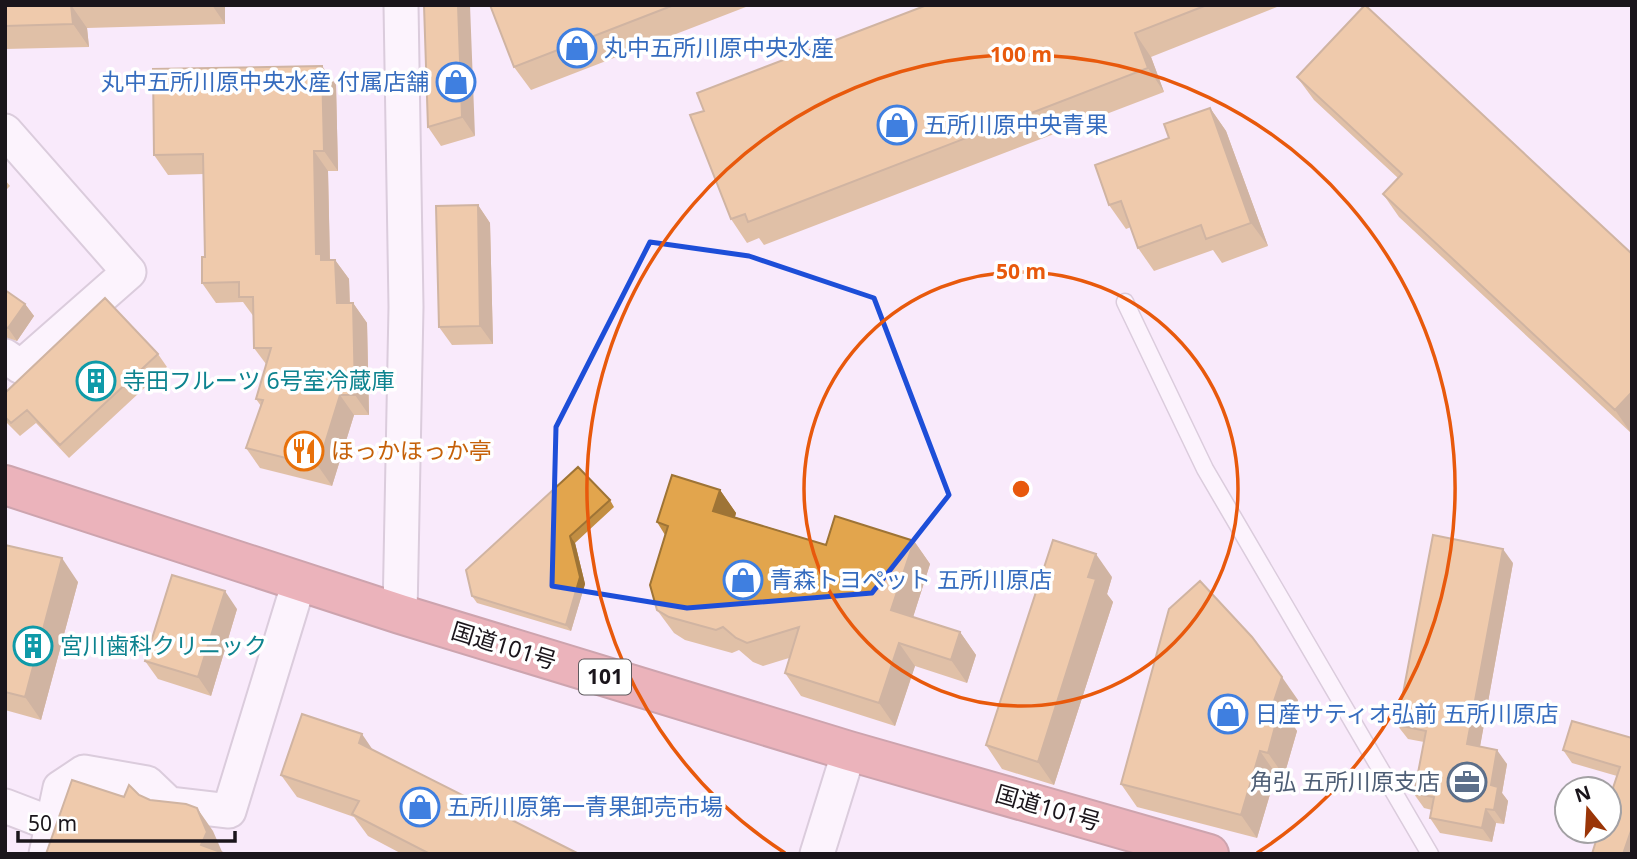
<svg xmlns="http://www.w3.org/2000/svg" width="1637" height="859" viewBox="0 0 1637 859" font-family="'Noto Sans','Noto Sans JP',sans-serif">
	<style>
		.lines { fill: none; stroke-linecap: round; stroke-linejoin: round }
		.lane-casing { stroke: #b5a8b7; stroke-width: 19 }
		.street-casing { stroke: #b5a8b7; stroke-width: 37 }
		.highway-casing { stroke: #975151; stroke-width: 42 }
		.lane { stroke: #fff; stroke-width: 16 }
		.street { stroke: #fff; stroke-width: 33 }
		.highway { stroke: #da716e; stroke-width: 38 }
		.wall { fill: #c28e42 }
		.shaded-wall { fill: #9e7436 }
		.building { fill: #e2a54d; stroke: #9e7436; stroke-width: 2 }
		.marked { fill: none; stroke: #1d4ed8; stroke-width: 5; stroke-linejoin: round }
		.ring { fill: none; stroke: #e8590c; stroke-width: 3.5 }
		.labels { text-anchor: middle; stroke-width: 7; stroke-linejoin: round; paint-order: stroke }
		.shield { fill: #fff; stroke: #5f5b5f; stroke-width: 2 }
		.shield-label { font-size: 21px; font-weight: bold; fill: #1a151b }
		.shop-label { font-size: 23px; fill: #366cbe; stroke: #fff; text-anchor: start }
		.culture-label { font-size: 23px; fill: #0d838f; stroke: #fff; text-anchor: start }
		.food-label { font-size: 23px; fill: #c56008; stroke: #fff; text-anchor: start }
		.street-label { font-size: 23px; fill: #1a151b; stroke: #fff }
		.service-label { font-size: 23px; fill: #4e5e75; stroke: #fff; text-anchor: end }
		.centre { fill: #e8590c; stroke: #fff; stroke-width: 3.5 }
		.ring-label { font-size: 21px; text-anchor: middle; font-weight: bold; fill: #e8590c; stroke: #fff; stroke-width: 7; stroke-linejoin: round; paint-order: stroke }
	</style>
	<rect width="100%" height="100%" fill="#f9eafb"/>
	<g class="lines">
		<defs>
			<path id="lane" d="M1125 302 1205 469 1430 854"/>
			<path id="street" d="M5 131 129 272 21 367 5 356
				M400 614 406 307 401 5
				M5 806 52 824
				M46 854 60 788 84 772 147 783 169 804 229 811 299 582
				M817 854 849 751"/>
			<path id="highway" d="M5 485 400 614 849 751 1209 854"/>
		</defs>
		<use href="#lane" class="lane-casing"/>
		<use href="#street" class="street-casing"/>
		<use href="#highway" class="highway-casing"/>
		<use href="#lane" class="lane"/>
		<use href="#street" class="street"/>
		<use href="#highway" class="highway"/>
	</g>
	<path class="wall" d="M5 5H225V24L87 28 89 47 5 49Z
		M424 5 475 136 441 146 428 127Z
		M490 5H751L531 90 514 67Z
		M927 5H1282L1151 57 1164 92 764 245 759 238 747 243 731 219 704 111Z
		M322 66 336 85 338 171H328L330 260H335L349 279 350 303H353L367 323 369 415H354L332 486 260 468 246 448 261 406 256 399 266 364 254 348V317L243 302 216 303 202 283 205 257 204 174 168 175 154 155Z
		M1297 77 1632 254 1631 433 1399 217 1383 194 1398 178 1314 100Z
		M1210 108 1226 131 1268 246 1222 263 1213 250 1154 271 1138 248 1131 227 1126 229 1109 205 1169 138Z
		M5 180 10 186 5 191Z
		M478 205 490 223 493 344 452 345 439 327Z
		M5 290 25 304 34 316 17 341 5 337Z
		M158 354 167 367 69 458 36 423 20 436 5 421V393Z
		M720 490 736 513 735 517 826 545 914 541 930 564 913 617 960 632 976 655 967 683 915 666 895 726 801 696 785 673 789 658 763 666 753 662 739 650 732 653 685 640 674 633 657 610 665 535 657 522Z
		M610 500 614 507 575 543 585 584 571 631 477 603 472 596Z
		M5 545 78 582 41 720 5 710Z
		M1513 563 1480 746 1507 764 1502 793 1508 801 1504 824 1496 823 1492 842 1440 833 1430 818 1432 810 1424 808 1414 794 1424 742 1408 739 1397 725Z
		M1112 577 1107 594 1113 602 1054 785 1002 769 986 745Z
		M237 609 211 696 158 679 145 661Z
		M1298 700 1291 722 1297 731 1284 776 1276 774 1257 838 1137 807 1121 784Z
		M1632 738 1617 776 1572 763 1563 750Z
		M373 751 579 854H402L368 836 354 817 297 797 281 775Z"/>
	<path class="shaded-wall" d="M71 5 87 28 89 47 73 24Z
		M212 5H225V24Z
		M458 5H470L475 136 462 117Z
		M1135 33 1151 57 1164 92 1148 68Z
		M322 66 336 85 338 171 324 151Z
		M1210 108 1226 131 1268 246 1251 223Z
		M314 151 328 171 330 267 316 254Z
		M478 205 490 223 493 344 480 326Z
		M335 260 349 279 350 323 337 303Z
		M353 303 367 323 369 415 355 395Z
		M25 304 34 316 17 341 8 328Z
		M1632 392V432L1631 433 1615 410Z
		M340 395 354 415 332 486 318 466Z
		M720 490 736 513 730 534 713 511Z
		M570 536 575 543 585 584 571 631 566 625Z
		M914 541 930 564 908 633 891 610Z
		M1503 549 1513 563 1478 758 1467 744Z
		M1096 554 1112 577 1107 594 1113 602 1054 785 1038 762 1088 577Z
		M62 558 78 582 41 720 25 697Z
		M225 591 237 609 211 696 198 677Z
		M960 632 976 655 967 683 951 660Z
		M899 643 915 666 895 726 879 703Z
		M1282 677 1298 700 1291 722 1297 731 1284 776 1268 753 1273 704Z
		M362 734 377 756 359 743Z
		M1497 750 1507 764 1502 793 1508 801 1504 824 1494 810 1491 785Z
		M1260 751 1276 774 1257 838 1241 815Z
		M197 808 213 831 223 854 201 845Z
		M1486 809 1496 823 1492 842 1482 828Z
		M1632 828V854H1623Z"/>
	<path class="building" d="M5 5H71L73 24 5 26Z
		M424 5H458L462 117 428 127Z
		M490 5H674L514 67Z
		M927 5H1207L1135 33 1148 68 748 222 745 214 731 219 690 115 704 111 697 93Z
		M1365 5 1632 254V392L1615 410 1383 194 1402 174 1297 77Z
		M322 66 324 151H314L316 254H321V260H335L337 303H353L355 395H340L318 466 246 448 263 400 256 399 271 348H254L253 297H239V282L202 283V257H205L203 154 154 155 153 69Z
		M1210 108 1251 223 1206 239 1201 225 1138 248 1121 201 1109 205 1095 165 1169 138 1164 124Z
		M478 205 480 326 439 327 436 206Z
		M5 290 25 304 8 328 5 327Z
		M105 298 158 354 60 445 27 410 11 423 5 417V393Z
		M578 467 610 500 570 536 580 577 566 625 472 596 466 570Z
		M672 475 720 490 713 511 826 545 835 516 914 541 891 610 960 632 951 660 899 643 879 703 785 673 799 627 747 643 736 638 723 627 716 630 669 617 657 610 650 585 668 526 657 522Z
		M1433 535 1503 549 1467 744 1497 750 1491 785 1498 787 1494 810 1486 809 1482 828 1430 818 1434 797 1414 794 1426 731 1397 725Z
		M1053 540 1096 554 1088 577 1096 579 1038 762 986 745Z
		M5 545 62 558 25 697 5 692Z
		M172 575 225 591 198 677 145 661Z
		M1200 581 1252 637 1282 677 1273 704 1280 708 1268 753 1260 751 1241 815 1121 784 1169 609Z
		M302 714 362 734 359 743 579 854H430L352 814 359 801 281 775Z
		M1572 721 1632 738V828L1623 854H1592L1599 831H1609V800L1620 767 1563 750Z
		M72 780 124 797 129 785 139 795 150 800 186 804 197 808 207 832 201 845 226 854H46Z"/>
	<path d="M0 0H1637V859H0ZM650 242 749 256 874 298 949 495 872 593 687 608 552 586 556 427Z" fill="#f9eafb" fill-opacity=".55" fill-rule="evenodd"/>
	<path class="marked" d="M650 242 749 256 874 298 949 495 872 593 687 608 552 586 556 427Z"/>
	<g class="ring">
		<circle cx="1021" cy="489" r="217"/>
		<path d="M785 853A434 434 0 1 1 1257 853"/>
	</g>
	<defs>
		<symbol id="shop-ring" viewBox="-11 -11 22 22"><circle r="9.5" fill="#fff" stroke="#3f7fe0" stroke-width="1.5"/><path d="M-5-2.5h2.3a2.7 3.5 0 0 1 5.4 0H5L5.5 6h-11ZM-1.5-2.5h3a1.5 2.3 0 0 0-3 0Z" fill="#3f7fe0"/></symbol>
		<symbol id="building-ring" viewBox="-11 -11 22 22"><circle r="9.5" fill="#fff" stroke="#0f9aa8" stroke-width="1.5"/><path d="M-4-6H4V6H1V3H-1V6H-4ZM-2.5-4.3h1.7v1.8h-1.7ZM.8-4.3h1.7v1.8H.8ZM-2.5-1h1.7V.8h-1.7ZM.8-1h1.7V.8H.8Z" fill="#0f9aa8"/></symbol>
		<symbol id="restaurant-ring" viewBox="-11 -11 22 22"><circle r="9.5" fill="#fff" stroke="#e8710a" stroke-width="1.5"/><path d="M-5-6h1v4h1v-4h1v4h1v-4h1v5L-1.5 .5V6h-2V.5L-5-1ZM5-6V6H3V1.5H1.5Q1.5-4 5-6Z" fill="#e8710a"/></symbol>
		<symbol id="office-ring" viewBox="-11 -11 22 22"><circle r="9.5" fill="#fff" stroke="#5c6f8a" stroke-width="1.5"/><path d="M-6-3h4V-5.5h4V-3h4V5H-6ZM-1-4.5V-3h2v-1.5ZM-6 0V1H6V0Z" fill="#5c6f8a"/></symbol>
	</defs>
	<g fill-rule="evenodd">
		<use href="#shop-ring" x="555" y="26" width="44" height="44"/>
		<use href="#shop-ring" x="434" y="60" width="44" height="44"/>
		<use href="#shop-ring" x="875" y="103" width="44" height="44"/>
		<use href="#building-ring" x="74" y="359" width="44" height="44"/>
		<use href="#restaurant-ring" x="282" y="429" width="44" height="44"/>
		<use href="#shop-ring" x="721" y="558" width="44" height="44"/>
		<use href="#building-ring" x="11" y="624" width="44" height="44"/>
		<use href="#shop-ring" x="1206" y="692" width="44" height="44"/>
		<use href="#office-ring" x="1445" y="760" width="44" height="44"/>
		<use href="#shop-ring" x="398" y="785" width="44" height="44"/>
	</g>
	<g class="labels">
		<rect class="shield" x="579" y="659.5" width="52" height="35" rx="5"/>
		<g class="shield-label">
			<text x="605" y="684">101</text>
		</g>
		<g class="shop-label">
			<text x="604" y="56">丸中五所川原中央水産</text>
			<text x="429" y="90" text-anchor="end">丸中五所川原中央水産 付属店舗</text>
			<text x="924" y="133">五所川原中央青果</text>
			<text x="770" y="588">青森トヨペット 五所川原店</text>
			<text x="1255" y="722">日産サティオ弘前 五所川原店</text>
			<text x="447" y="815">五所川原第一青果卸売市場</text>
		</g>
		<g class="culture-label">
			<text x="123" y="389">寺田フルーツ 6号室冷蔵庫</text>
			<text x="60" y="654">宮川歯科クリニック</text>
		</g>
		<g class="food-label">
			<text x="331" y="459">ほっかほっか亭</text>
		</g>
		<g class="street-label">
			<text transform="translate(504 646) rotate(17)" y="8">国道101号</text>
			<text transform="translate(1048 808) rotate(16)" y="8">国道101号</text>
		</g>
		<g class="service-label">
			<text x="1440" y="790">角弘 五所川原支店</text>
		</g>
	</g>
	<circle cx="1021" cy="489" r="10" class="centre"/>
	<g class="ring-label">
		<text x="1021" y="62">100 m</text>
		<text x="1021" y="279">50 m</text>
	</g>
	<rect width="1637" height="859" fill="none" stroke="#1a151b" stroke-width="14"/>
	<g transform="translate(1588 810) rotate(342)"><circle r="33" fill="#ffffff" stroke="#a3a1a4" stroke-width="2"/>
	<path d="M0-5L12 26L0 18L-12 26Z" fill="#9a3507"/>
	<text y="-10" font-size="19" font-weight="bold" text-anchor="middle" fill="#1a151b">N</text>
	</g>
	<path d="M18 831v10h217v-10" fill="none" stroke="#1a151b" stroke-width="3.5"/>
	<text x="28" y="831" font-size="21" fill="#1a151b" stroke="#ffffff" stroke-width="5" paint-order="stroke">50 m</text>
</svg>
